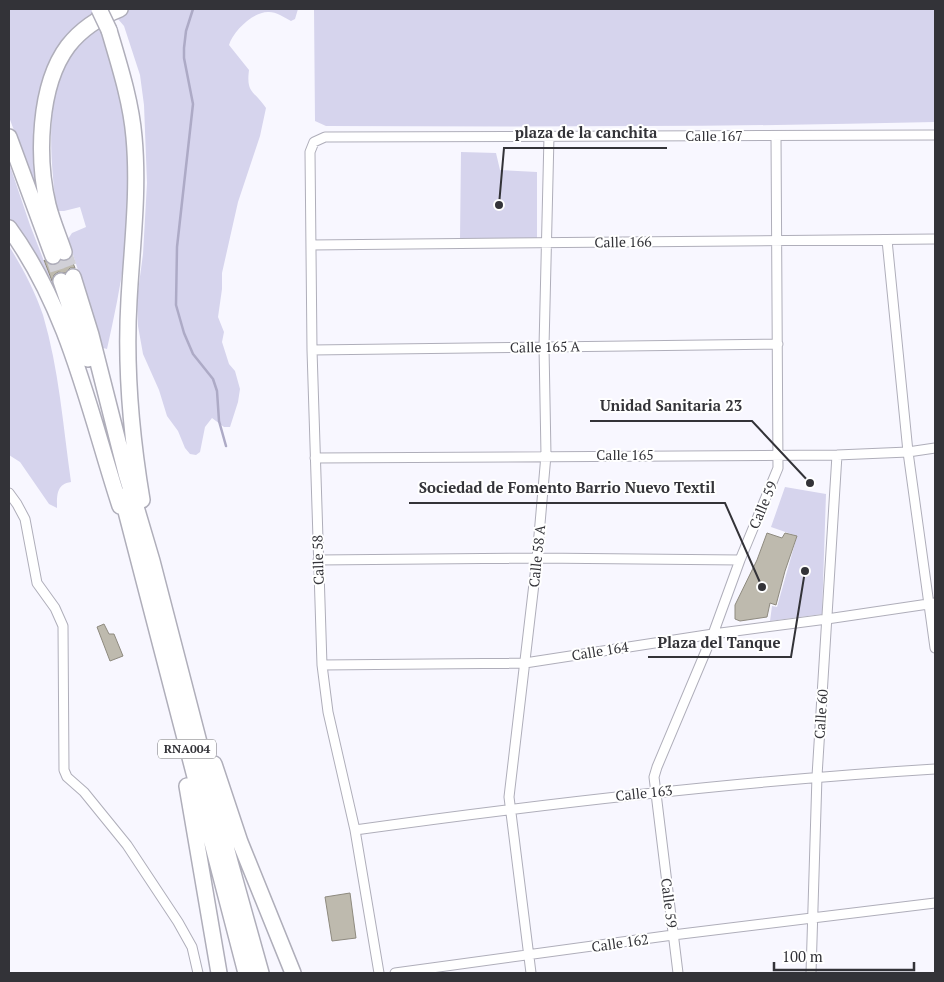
<svg xmlns="http://www.w3.org/2000/svg" width="944" height="982" viewBox="0 0 944 982" font-family="'PT Serif',serif">
	<style>
		.green { fill: #d6d4ed }
		.lines { fill: none; stroke-linecap: round; stroke-linejoin: round }
		.stream { stroke: #adaac6; stroke-width: 2.5 }
		.building { fill: #bebaae; stroke: #8e8a7f }
		.motorway-tunnel { stroke: #d1d0d7; stroke-width: 15; stroke-dasharray: 15 8; stroke-linecap: butt }
		.minor-casing { stroke: #afaeba; stroke-width: 11 }
		.motorway-casing { stroke: #afaeba; stroke-width: 18 }
		.minor { stroke: #fff; stroke-width: 9 }
		.motorway { stroke: #fff; stroke-width: 15 }
		.motorway-bridge-casing { stroke: #afaeba; stroke-width: 18; stroke-linecap: butt }
		.motorway-bridge { stroke: #fff; stroke-width: 15 }
		.labels { text-anchor: middle; stroke-width: 4; stroke-linejoin: round; paint-order: stroke }
		.shield { fill: #fff; stroke: #707074; stroke-width: 1 }
		.shield-label { font-size: 12px; font-weight: bold; fill: #333338 }
		.street-label { font-size: 14px; fill: #333338; stroke: #fff }
		.leader { fill: none; stroke: #333338; stroke-width: 2 }
		.callout-dot { fill: #333338; stroke: #fff; stroke-width: 2 }
		.callout-label { font-size: 15px; text-anchor: middle; font-weight: bold; fill: #333338; stroke: #fff; stroke-width: 4; stroke-linejoin: round; paint-order: stroke }
	</style>
	<rect width="100%" height="100%" fill="#f8f7ff"/>
	<path class="green" d="M9 9H108L57 53 38 186 35 187 9 117Z
		M131 9H298L295 19 291 21C284 17 276 12 269 12 254 11 233 31 229 45L249 70C246 94 254 90 266 108L260 136 238 202 222 273V289L218 317 224 332 222 342 229 364 235 371 240 389 238 402 230 427H224L212 418 205 427 200 452 196 455 190 454 185 448 178 431 167 416 159 390 143 354 138 326 137 299 143 254 147 183 144 105 140 75 124 26 118 19V16Z
		M314 9H935V122C732 127 529 127 326 126L315 121Z
		M99 27C111 60 122 94 127 130 137 202 123 278 107 349L103 348 68 239 72 233 86 227 80 207 64 211H59L56 207C51 161 44 98 69 57 76 44 87 35 99 27Z
		M461 152 496 153 500 170 537 172V238L460 239Z
		M9 163 30 225 71 331 25 243 9 219Z
		M9 246C22 267 35 291 43 315 59 369 63 426 71 482 56 484 57 496 57 508L49 504 20 462 9 455Z
		M785 487 826 494 822 614 770 621 772 606 777 607 797 536 771 527Z"/>
	<g class="lines">
		<path class="stream" d="M193 9 186 31 184 48V58L193 104 177 247 176 305 184 333 193 354 213 379 217 391 219 421 226 446"/>
	</g>
	<path class="building" d="M71 258 75 268H70L65 273 58 272 54 275 52 281 44 260 52 265H57L61 261H68Z
		M767 533 782 538 785 533 797 536 785 571 776 605 770 603 767 617 740 621 735 619V605L757 560Z
		M104 624 109 634H114L123 656 110 661 97 627Z
		M350 893 356 938 332 941 325 897Z"/>
	<g class="lines">
		<path class="motorway-tunnel" d="M64 252 73 277
			M53 256 61 281"/>
		<defs>
			<path id="minor" d="M887 240 908 452 935 648
				M311 245 935 239
				M312 350 778 344
				M315 458 837 455 908 452 935 448
				M9 493 17 504 25 519 37 583 55 608 63 626 64 770 67 777 84 792 127 845 178 922 192 947 198 973
				M318 560 537 558 740 560
				M322 665 525 663 713 634 827 619 935 603
				M355 830C549 803 739 781 935 769
				M379 973 355 830 328 712 322 665 312 350 310 152 314 142 325 137 935 135
				M395 973 673 935 935 903
				M531 973 509 797 537 558 546 455 544 347 549 136
				M678 973 654 777 657 767 713 634 740 560 778 468 776 136
				M811 973 817 776 837 455"/>
			<path id="motorway" d="M109 30C119 64 131 101 134 137 139 191 132 245 129 300 125 367 131 434 142 500
				M9 137 53 256
				M9 228C69 310 89 411 120 506
				M64 252C59 237 52 221 48 205 37 159 38 86 68 46 82 28 100 17 120 9
				M73 277 91 335 126 473 152 561 230 862 261 973
				M61 281 88 359
				M122 496 246 973
				M214 764 240 842 293 973
				M187 786 219 973"/>
		</defs>
		<use href="#minor" class="minor-casing"/>
		<use href="#motorway" class="motorway-casing"/>
		<use href="#minor" class="minor"/>
		<use href="#motorway" class="motorway"/>
		<defs>
			<path id="motorway-bridge" d="M99 9 109 30"/>
		</defs>
		<use href="#motorway-bridge" class="motorway-bridge-casing"/>
		<use href="#motorway-bridge" class="motorway-bridge"/>
	</g>
	<g class="labels">
		<rect class="shield" x="158" y="739.5" width="58" height="19" rx="4"/>
		<g class="shield-label">
			<text x="187" y="753">RNA004</text>
		</g>
		<g class="street-label">
			<text x="714" y="141">Calle 167</text>
			<text transform="translate(623 242) rotate(-1)" y="5">Calle 166</text>
			<text transform="translate(545 347) rotate(-1)" y="5">Calle 165 A</text>
			<text x="625" y="460">Calle 165</text>
			<text transform="translate(763 505) rotate(-67)" y="5">Calle 59</text>
			<text transform="translate(537 556) rotate(-84)" y="5">Calle 58 A</text>
			<text transform="translate(318 560) rotate(-92)" y="5">Calle 58</text>
			<text transform="translate(600 651) rotate(-9)" y="5">Calle 164</text>
			<text transform="translate(821 714) rotate(-86)" y="5">Calle 60</text>
			<text transform="translate(644 793) rotate(-6)" y="5">Calle 163</text>
			<text transform="translate(669 903) rotate(83)" y="5">Calle 59</text>
			<text transform="translate(620 943) rotate(-8)" y="5">Calle 162</text>
		</g>
	</g>
	<path class="leader" d="M499 205L504 148H667M810 483L752 421H590M762 587L725 503H409M805 571L791 657H648"/>
	<g class="callout-dot">
		<circle cx="499" cy="205" r="5"/>
		<circle cx="810" cy="483" r="5"/>
		<circle cx="762" cy="587" r="5"/>
		<circle cx="805" cy="571" r="5"/>
	</g>
	<g class="callout-label">
		<text x="586" y="138">plaza de la canchita</text>
		<text x="671" y="411">Unidad Sanitaria 23</text>
		<text x="567" y="493">Sociedad de Fomento Barrio Nuevo Textil</text>
		<text x="719" y="648">Plaza del Tanque</text>
	</g>
	<rect width="944" height="982" fill="none" stroke="#333338" stroke-width="20"/>
	<path d="M774 962v8h140v-8" fill="none" stroke="#333338" stroke-width="2.5"/>
	<text x="782" y="962" font-size="15" fill="#333338" stroke="#ffffff" stroke-width="4" paint-order="stroke">100 m</text>
</svg>
